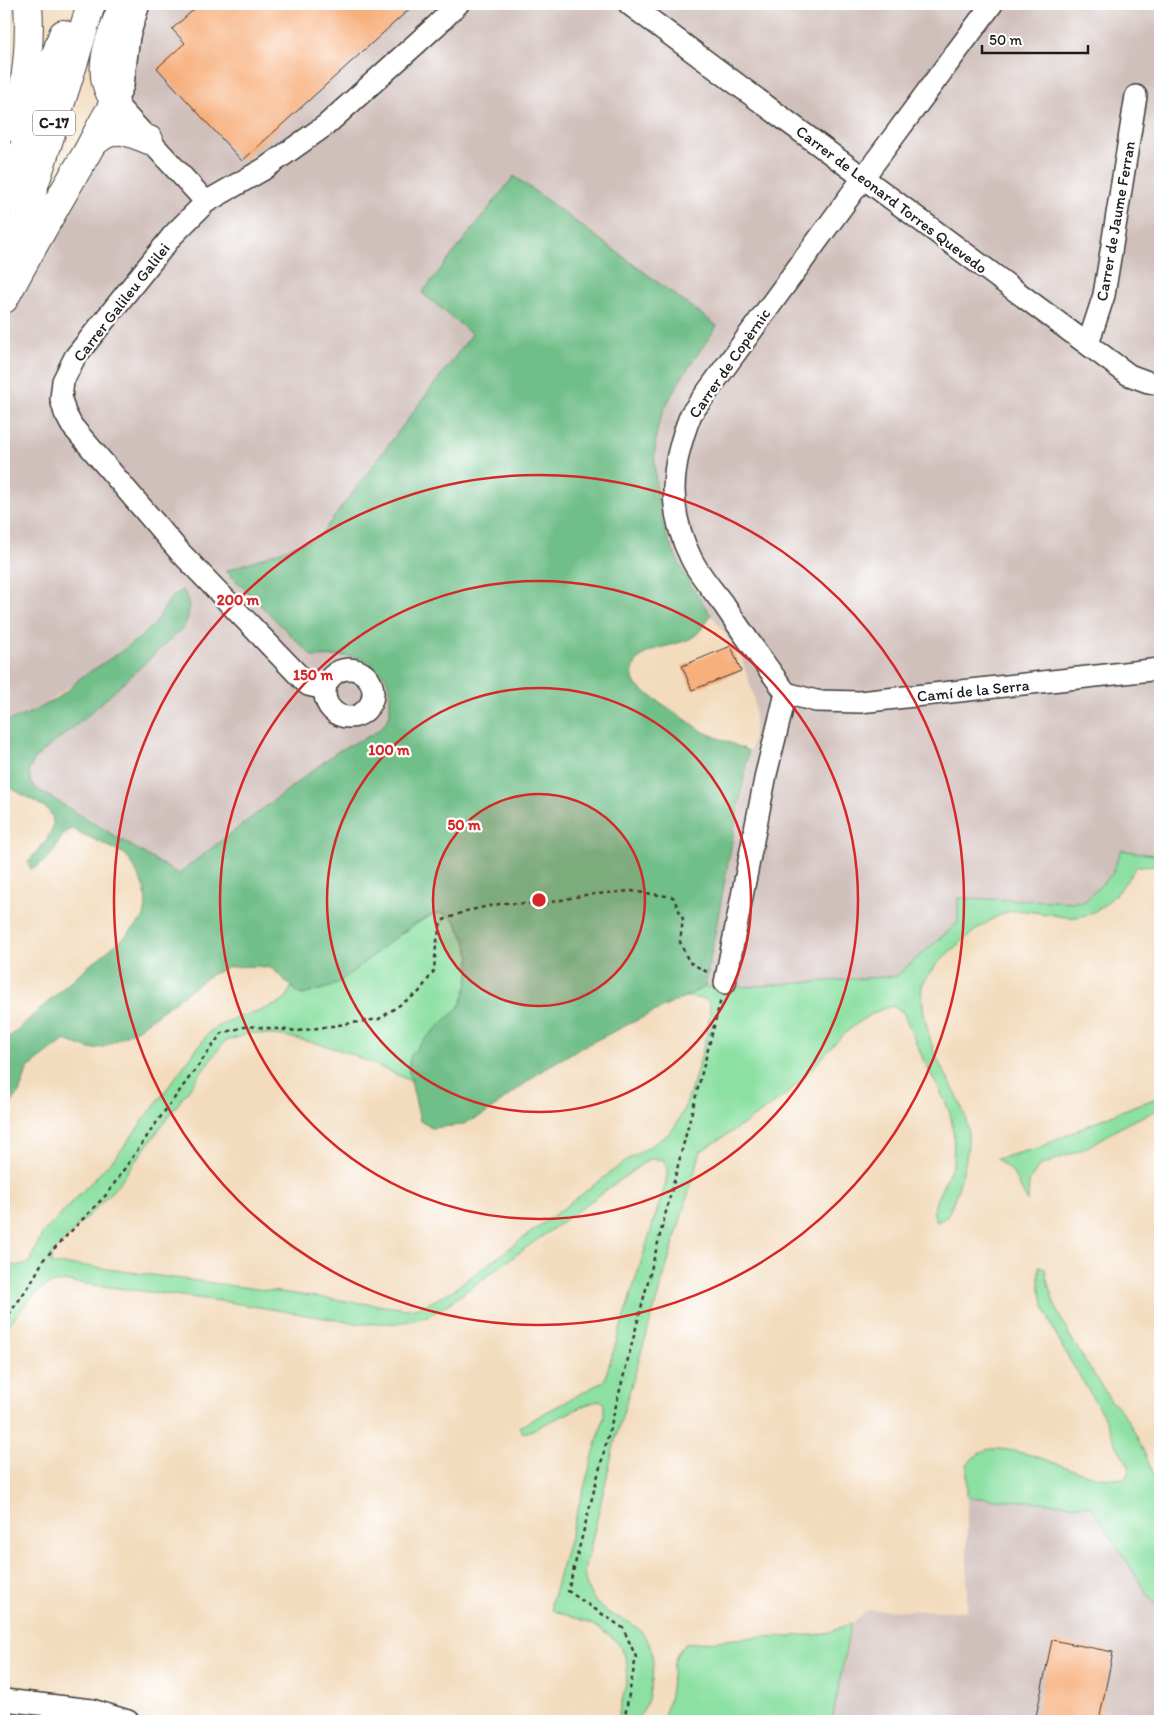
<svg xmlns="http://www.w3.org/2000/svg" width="1164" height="1725" viewBox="0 0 1164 1725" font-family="Itim,sans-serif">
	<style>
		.industrial { fill: #d0c0bc }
		.green { fill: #8be0a2; stroke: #547e5f }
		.forest { fill: #70be88; stroke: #466d52 }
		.building { fill: #f7af7c }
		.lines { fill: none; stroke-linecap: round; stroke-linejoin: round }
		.minor-casing { stroke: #3c3934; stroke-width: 24 }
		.highway-casing { stroke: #3c3934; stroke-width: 30 }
		.path { stroke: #3c3934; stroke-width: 2.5; stroke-dasharray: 4 4; stroke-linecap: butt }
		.minor { stroke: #fff; stroke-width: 21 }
		.highway { stroke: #fff; stroke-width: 28 }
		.ring { fill: none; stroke: #d62828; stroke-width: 2.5 }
		.labels { text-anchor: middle; stroke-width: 4.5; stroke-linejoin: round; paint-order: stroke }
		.shield { fill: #fff; stroke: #606060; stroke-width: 1 }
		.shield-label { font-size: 15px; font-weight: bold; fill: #1c1c1c }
		.street-label { font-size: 16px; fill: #1c1c1c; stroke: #fff }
		.centre { fill: #d62828; stroke: #fff; stroke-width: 2.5 }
		.ring-label { font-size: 15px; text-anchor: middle; font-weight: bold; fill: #d62828; stroke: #fff; stroke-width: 4.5; stroke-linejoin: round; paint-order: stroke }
	</style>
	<rect width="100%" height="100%" fill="#fff"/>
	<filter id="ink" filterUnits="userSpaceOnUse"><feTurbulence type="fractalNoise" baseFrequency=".02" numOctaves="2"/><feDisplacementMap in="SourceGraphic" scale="10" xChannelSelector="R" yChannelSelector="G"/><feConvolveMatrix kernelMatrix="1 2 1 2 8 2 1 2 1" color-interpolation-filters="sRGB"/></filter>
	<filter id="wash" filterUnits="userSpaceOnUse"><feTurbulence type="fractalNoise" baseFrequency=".0096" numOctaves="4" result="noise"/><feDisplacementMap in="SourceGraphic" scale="20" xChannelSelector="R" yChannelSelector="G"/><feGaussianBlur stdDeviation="1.12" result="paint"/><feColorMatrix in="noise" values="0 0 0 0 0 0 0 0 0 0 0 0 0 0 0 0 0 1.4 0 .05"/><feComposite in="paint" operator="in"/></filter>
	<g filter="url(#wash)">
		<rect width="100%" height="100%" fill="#f3dcbe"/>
		<path class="industrial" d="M132 4H1160V856L1121 851 1112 874 1084 902 959 898 958 923 896 976 745 987H705L753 738 755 723 754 697 741 657 706 607 670 545 665 530 657 487 655 446 660 420 672 394 717 326 422 293 472 334 319 537 227 571 313 657 352 656 364 659 386 677 390 689V714L384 725 373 734 338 751 178 874 37 789 31 784 30 778 31 765 35 758 85 718 182 629 188 617 177 592 155 622 131 643 43 706 15 718 4 721V319L91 157Z
			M967 1497 1091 1506 1160 1613V1721H832L852 1623 868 1610 967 1611Z"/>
		<path class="green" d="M1121 850 1160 856V865L1137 866C1123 886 1107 910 1082 916 1071 919 1059 916 1048 914 1035 913 1024 909 1011 911 991 915 951 949 937 964 933 970 925 979 922 986 921 991 922 999 923 1005 924 1020 932 1049 939 1063 950 1083 967 1110 968 1133 969 1161 958 1191 947 1217L937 1222 933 1211 937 1199 953 1164 954 1138 950 1113 945 1101 923 1059 903 1012 892 1006C845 1019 824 1061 790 1091 762 1114 731 1132 701 1151L616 1437 588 1558C579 1574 588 1597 603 1609 610 1615 621 1618 630 1623 652 1635 655 1657 652 1679 649 1699 647 1706 636 1721H617C628 1675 641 1648 589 1623 577 1617 564 1616 552 1610L551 1604 604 1417V1404L600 1400 583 1406 528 1432H522L519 1427 604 1381 666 1182C668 1173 668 1166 662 1159H650L645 1162 444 1307 428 1316 410 1321 398 1323 361 1324 228 1302 63 1281C34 1285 22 1311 4 1330V1261L15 1266 29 1263 42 1234 119 1153 210 1031 234 1018 249 1015 280 1003 286 999 291 987 302 995C316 991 329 988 341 980 360 968 426 907 445 914 456 918 458 930 465 940 469 948 470 957 470 966 470 979 466 995 459 1006 442 1033 404 1042 411 1081L351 1054 324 1045 284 1036 250 1033 224 1042 117 1186 53 1252 51 1264 85 1266 407 1309C423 1308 439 1298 453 1290 510 1248 567 1206 623 1163 636 1153 664 1140 673 1129 688 1111 712 1026 710 1003L705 999 685 997 705 987H745L896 976 958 923V898L1084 902 1112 874Z
			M1160 1097V1109L1128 1123 1084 1149 1039 1166 1029 1182 1028 1202 1012 1171 996 1159 1038 1148 1118 1112Z
			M1039 1266 1045 1268C1052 1318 1085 1359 1111 1401 1132 1417 1145 1457 1157 1481L1160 1480V1613L1091 1506 967 1497V1464C973 1458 978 1453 986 1450 994 1448 1004 1449 1013 1451 1051 1457 1086 1481 1125 1479L1130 1469C1127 1460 1121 1454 1117 1446 1113 1439 1112 1432 1108 1425 1085 1378 1034 1320 1039 1266Z
			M851 1623 832 1721H662C665 1713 668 1704 670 1695 673 1678 670 1655 686 1644L755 1637 815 1635 830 1632Z"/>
		<path class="forest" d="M514 176 717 326C697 356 673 386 660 420 649 450 657 518 671 546 682 570 696 594 711 615 706 622 701 632 693 637 676 648 639 645 633 670 632 678 634 683 639 688L704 732 749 751 705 987 580 1048 544 1069 485 1114 461 1125 432 1128 420 1121 408 1068 411 1055 420 1044 459 1007 464 996 468 982 470 956 467 943 455 920 443 913 431 915 408 928 342 980 330 987 302 995 291 987 281 976 271 968 257 966 229 967 217 972 206 978 138 1029 103 1047 90 1049 65 1040 28 1068 19 1093 11 1104 4 1109V1042L81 972 125 937 144 917 146 905 145 890 133 865 125 854 72 829C61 832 58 846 51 854 46 861 39 866 31 869L28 863C38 847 66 828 46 808L4 784V721C25 718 67 696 79 679 104 662 133 646 154 624 164 613 168 594 183 590 191 603 191 617 182 629L85 718 35 758 29 771 31 784 37 789 178 874 338 751 373 734 384 725 390 714V689L386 677 364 659 352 656 313 657 226 571 319 537 472 334 422 293Z"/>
		<g id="blocks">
			<path class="building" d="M200 4H415L242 161 157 68 185 43 172 29Z
				M731 646 741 671 692 690 682 666Z
				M1052 1640 1113 1652 1099 1721H1035Z"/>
		</g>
	</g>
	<g filter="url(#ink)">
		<use href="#blocks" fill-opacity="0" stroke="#3c3934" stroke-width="1"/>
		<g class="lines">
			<defs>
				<path id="minor" d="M139 4 129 36 123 85 115 103 206 202
					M629 4 1129 375 1148 382 1160 384
					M1088 344 1104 295 1136 96
					M325 693a24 24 0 1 1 48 0a24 24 0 1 1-48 0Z
					M325 689 308 685 179 551 72 426 65 413 61 399 63 381 75 357 173 235 206 202 264 169 326 125 437 25 458 4
					M786 693C765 664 744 635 724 605 713 590 699 575 691 558 666 508 671 464 691 414L863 178 992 4
					M786 693 816 701 860 702 1160 669
					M725 983 766 774 786 693
					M4 1700 92 1710 128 1721"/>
				<path id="highway" d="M15 128C26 85 31 48 28 4
					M92 144C115 124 124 130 149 140
					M4 200 16 170 63 34
					M4 264 16 242 75 58 91 4
					M4 299C30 251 57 203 85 156 95 139 103 119 115 103 111 95 106 87 105 77 102 53 115 27 123 4"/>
			</defs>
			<use href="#minor" class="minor-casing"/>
			<use href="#highway" class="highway-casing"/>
			<path class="path" d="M4 1321 31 1283 44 1259 107 1194 159 1119 222 1033 248 1026 298 1031 379 1019 419 992 434 971 436 946 441 921 466 911 504 903 542 904 585 895 631 891 673 897 683 919 680 942 689 962 709 973
				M624 1721 636 1657 623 1628 568 1591 721 999"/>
			<use href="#minor" class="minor"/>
			<use href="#highway" class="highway"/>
		</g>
	</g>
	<circle cx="539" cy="900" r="106" fill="#d62828" fill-opacity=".12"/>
	<g class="ring">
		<circle cx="539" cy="900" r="106"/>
		<circle cx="539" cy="900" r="212"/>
		<circle cx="539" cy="900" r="319"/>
		<circle cx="539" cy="900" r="425"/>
	</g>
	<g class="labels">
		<rect class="shield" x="33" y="110.5" width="42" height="25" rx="4"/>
		<g class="shield-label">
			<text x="54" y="128">C-17</text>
		</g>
		<g class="street-label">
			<text transform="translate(892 199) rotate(37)" y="6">Carrer de Leonard Torres Quevedo</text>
			<text transform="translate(1115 221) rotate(-80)" y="6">Carrer de Jaume Ferran</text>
			<text transform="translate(121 302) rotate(-52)" y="6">Carrer Galileu Galilei</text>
			<text transform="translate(729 363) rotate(-55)" y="6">Carrer de Copèrnic</text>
			<text transform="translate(973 690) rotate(-6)" y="6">Camí de la Serra</text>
		</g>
	</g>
	<circle cx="539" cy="900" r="8" class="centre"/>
	<g class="ring-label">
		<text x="238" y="605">200 m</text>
		<text x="313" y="680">150 m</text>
		<text x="389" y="755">100 m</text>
		<text x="464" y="830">50 m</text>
	</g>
	<rect width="1164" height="1725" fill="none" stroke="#fff" stroke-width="20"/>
	<path d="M982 45v8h106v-8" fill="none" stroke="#1c1c1c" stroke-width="2.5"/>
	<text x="989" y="45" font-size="15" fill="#1c1c1c" stroke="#ffffff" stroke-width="4" paint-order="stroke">50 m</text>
</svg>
